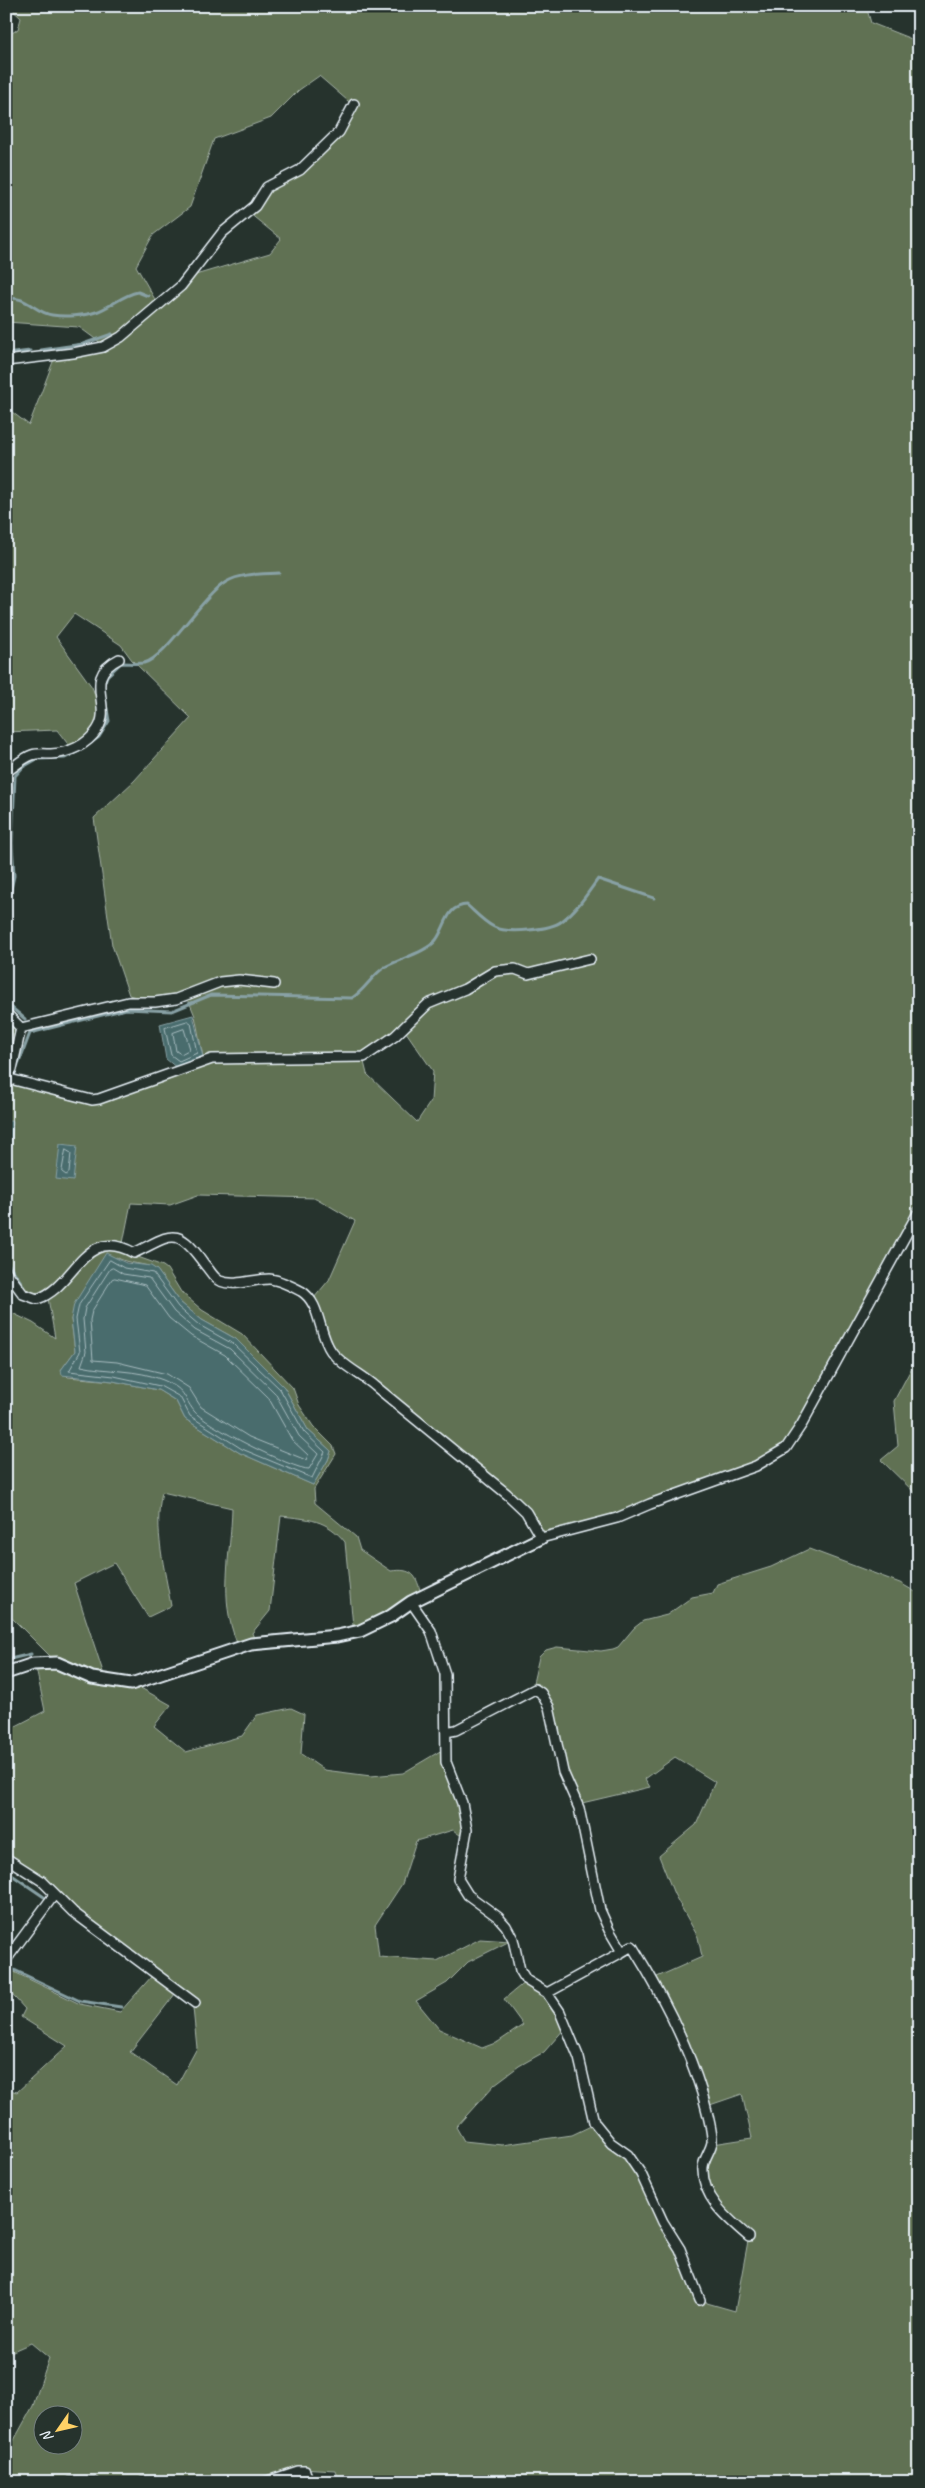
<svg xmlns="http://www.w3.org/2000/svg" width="925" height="2488" viewBox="0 0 925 2488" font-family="Caveat,sans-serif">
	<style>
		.green { fill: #607153; stroke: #a4b1a6; fill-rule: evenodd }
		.water { fill: #486c6d; stroke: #88a1a5 }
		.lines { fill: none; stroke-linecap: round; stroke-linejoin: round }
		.shore { stroke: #a8bcc0; stroke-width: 1 }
		.stream { stroke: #88a1a5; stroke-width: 3 }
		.minor-casing { stroke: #e8f1f8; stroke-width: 12 }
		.tertiary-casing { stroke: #e8f1f8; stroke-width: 15 }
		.minor { stroke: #26332d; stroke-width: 9 }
		.tertiary { stroke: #26332d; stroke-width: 11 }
	</style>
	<rect width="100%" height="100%" fill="#26332d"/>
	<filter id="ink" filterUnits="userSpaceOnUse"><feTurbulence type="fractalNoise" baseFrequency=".02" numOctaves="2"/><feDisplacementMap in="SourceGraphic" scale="10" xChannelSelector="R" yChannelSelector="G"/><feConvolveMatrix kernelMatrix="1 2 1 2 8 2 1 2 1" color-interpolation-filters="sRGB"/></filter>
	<g filter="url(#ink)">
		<path class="green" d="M8 6H866L871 23 919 42V1206L785 1446 761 1461 612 1518 544 1533 523 1504 338 1355 331 1345 314 1298 329 1280 355 1221 316 1198 198 1195 170 1205 131 1203 123 1243 107 1241 87 1250 55 1285 35 1296C21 1290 14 1279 6 1266V1081L93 1102 161 1081 203 1057 195 1016 188 999 167 1006 129 995 112 945 94 818 134 781 191 718 132 660 121 645 74 614 56 637 92 687 102 713 96 729 71 748 57 730 6 732V405L8 409 29 425 54 359 103 349 192 276 270 253 281 239 249 213 267 191 296 176 355 107 319 76 299 90 271 118 214 139 190 207 153 235 136 266 157 303 119 336 102 344 79 327 6 322V37L18 29 21 18ZM432 1007 406 1032 433 1071 431 1101 417 1122 367 1074 362 1054Z
			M6 1016 18 1028 8 1072 6 1074Z
			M110 1247 163 1266 167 1269 181 1292 202 1310 242 1334 293 1388 299 1405 313 1426 333 1446 336 1454 314 1489 315 1503 356 1537 360 1550 391 1571C412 1568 417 1575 421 1595L367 1623 353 1626 345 1542C327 1519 308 1519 281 1516L270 1611 252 1633 254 1638 237 1643C218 1597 231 1556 232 1508L162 1492C153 1529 165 1569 171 1606L148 1617 114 1563 74 1583 104 1675 52 1658 13 1619 6 1616V1310L33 1323 55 1338 48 1298 87 1257ZM116 1257C129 1265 144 1262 157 1270L181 1303 202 1320 236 1339 284 1387 308 1430 331 1451 328 1460 313 1485 240 1453 185 1419 176 1401 158 1390 113 1381 68 1377 61 1370 75 1351 71 1319Z
			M919 1354V1497L881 1460 898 1446 894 1401Z
			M809 1549 900 1583 919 1594V2482H338L335 2470 300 2468 255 2482H173C159 2475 146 2481 131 2481 90 2481 49 2480 7 2481L13 2442 33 2406 49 2358 31 2343 6 2354V2089L17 2092 67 2046 21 2017 25 2009 6 1988V1968L80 2004 120 2012 152 1976 175 1994 130 2052 177 2085 197 2048 193 2008 197 2003 71 1906 43 1878 6 1853V1728L14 1727 45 1711 36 1668 52 1669 139 1687 171 1705 154 1726 186 1752 242 1736 257 1715 291 1708 304 1714 301 1754 324 1770 371 1776 403 1773 442 1750 459 1804 464 1838 453 1830 416 1841 402 1884 375 1925 379 1957 437 1961 480 1939 510 1941 468 1962 447 1983 416 2001 439 2029 482 2048 498 2042 523 2025 504 1999 525 1982 549 2000 565 2028 544 2052 519 2066 495 2084 456 2127 464 2141 502 2145 572 2135 593 2125 631 2165 676 2253 707 2303 735 2311 748 2241C732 2221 704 2194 706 2167 707 2160 711 2151 713 2144L752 2138 742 2094 707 2106 693 2057 657 1977 702 1957 698 1937 674 1894 659 1856 696 1825 715 1782 675 1757 645 1779 650 1787 582 1803 564 1769 553 1714 533 1683 539 1657 546 1650 557 1647 601 1651 613 1649 618 1647 634 1628 643 1621 667 1615 692 1597 713 1593 717 1584 771 1567ZM42 2416H72V2446H42Z"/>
		<path class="water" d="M193 1015 203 1057 177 1068 166 1059 160 1024Z
			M6 1121H13L8 1177 6 1176Z
			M60 1144 77 1146 73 1181 56 1179Z
			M106 1253 126 1263 151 1266 157 1270 181 1303 202 1320 236 1339 284 1387 308 1430 331 1451 328 1460 313 1485 240 1453 185 1419 176 1401 158 1390 113 1381 62 1375 61 1370 75 1351 71 1319 74 1304Z"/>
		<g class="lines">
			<path class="shore" d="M188 1021 191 1023 197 1053 179 1061 171 1055 165 1028Z
				M184 1029 190 1049 181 1054 176 1051 173 1033Z
				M66 1150 71 1153 69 1173 66 1175 62 1172Z
				M110 1260 124 1268 153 1273 178 1307 199 1325 233 1344 280 1389 304 1432 325 1452 312 1478 242 1449 190 1416 180 1397 160 1386 114 1376 69 1371 80 1352 76 1319 79 1305Z
				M113 1268 123 1274 149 1278 174 1312 195 1330 230 1349 275 1393 299 1436 318 1454 309 1469C294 1470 203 1424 194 1411 182 1395 186 1390 163 1380 137 1369 107 1372 81 1366L86 1352 83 1319 85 1308 110 1269Z
				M115 1278 145 1285 169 1318 191 1336 225 1355 268 1397 292 1440 308 1455 306 1460 249 1437 201 1407 189 1388 167 1374 117 1362 93 1360 90 1320 92 1311 112 1279Z"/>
			<path class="stream" d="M6 299C25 294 35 313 52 315 64 317 85 316 96 312 111 307 122 295 138 292L148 296
				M41 350 83 344 112 334
				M6 354 30 351
				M103 687 107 676 121 663C129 663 137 664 144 663 165 659 201 597 226 582 241 573 262 574 279 573
				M88 745 99 737 109 721 105 698
				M6 911 14 876 12 843 15 776 23 767 37 759 65 758 81 750
				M6 1003 25 1019
				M14 1076 30 1033 126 1009 172 1011 211 995 352 998C365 990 372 975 385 967 399 959 427 952 436 940 447 925 446 906 467 905 476 913 484 922 494 927 507 934 551 930 562 921 577 910 587 894 598 879L654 898
				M6 1260 23 1285
				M6 1660 31 1654
				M6 1871 44 1897
				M8 1967 80 2001 121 2007"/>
			<defs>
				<path id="minor" d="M6 361 73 353 103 347 121 337 181 286 222 233 255 206 267 187 300 170 339 132 354 104
					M6 772C14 767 23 758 32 755 38 753 45 754 51 754 69 753 87 745 97 730 114 705 81 678 119 659
					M6 872V878
					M6 1013 21 1028 12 1069 6 1076
					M21 1028 128 1002H155L176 999 220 982 239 980 274 984
					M6 1078 92 1100 99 1099 212 1059 364 1057 395 1036 428 1004 465 989 495 971 515 969 528 974 590 959
					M6 1271 23 1294 37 1299C76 1287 83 1224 134 1253 172 1235 176 1224 205 1265 210 1270 213 1278 220 1281 235 1287 254 1279 269 1279 278 1279 293 1287 301 1291 321 1303 318 1333 331 1351 341 1365 361 1374 375 1386 419 1422 463 1458 507 1494L526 1512 541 1538 617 1518 650 1504 756 1466 786 1448 802 1424 919 1211
					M411 1602 431 1631 445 1674 446 1762 462 1803 467 1830 458 1879 468 1895 498 1917 506 1926 513 1939 520 1970 526 1980 547 1993 560 2012 579 2058 594 2122 611 2143 628 2155 641 2174 663 2222 680 2249 700 2300
					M446 1732 456 1730 535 1689 541 1693 549 1707 563 1772 579 1808 600 1910 609 1930 622 1952 547 1993
					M6 1858 42 1881 73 1912 195 2003
					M622 1952 632 1946C661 1992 686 2041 702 2093 705 2104 713 2131 712 2142 711 2150 704 2158 703 2167 701 2197 728 2219 749 2237
					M6 1960 54 1895
					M70 2482H94
					M143 2482H166
					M265 2482 298 2471H305L309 2482"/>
				<path id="tertiary" d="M6 1673 33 1664 57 1663 92 1678 131 1684 251 1644 337 1636 360 1631 391 1616 411 1602 541 1538"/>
			</defs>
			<use href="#minor" class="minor-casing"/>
			<use href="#tertiary" class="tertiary-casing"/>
			<use href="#minor" class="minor"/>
			<use href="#tertiary" class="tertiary"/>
		</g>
	</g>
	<rect width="925" height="2488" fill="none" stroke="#26332d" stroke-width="25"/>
	<rect x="12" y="12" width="900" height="2463" fill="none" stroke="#e8f1f8" stroke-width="2" filter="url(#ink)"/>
	<g transform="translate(58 2430) rotate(236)"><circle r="24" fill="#26332d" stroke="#747f7e"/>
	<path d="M0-4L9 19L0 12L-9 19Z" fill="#ffd166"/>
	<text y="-8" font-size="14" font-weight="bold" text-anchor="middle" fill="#e8f1f8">N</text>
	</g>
</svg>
